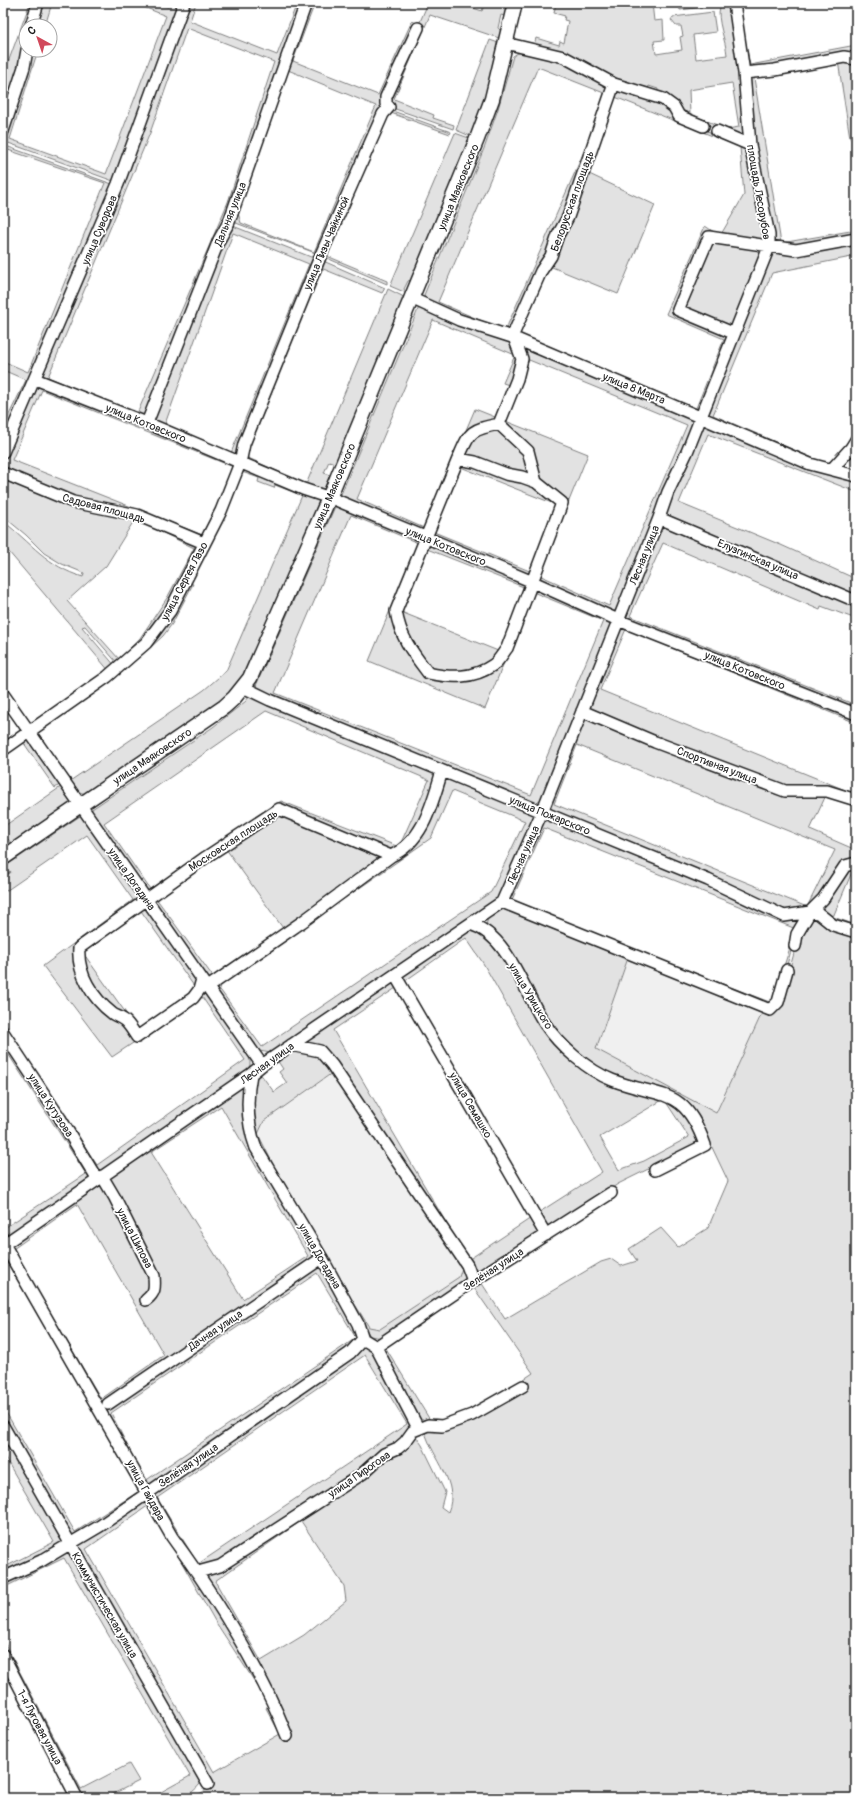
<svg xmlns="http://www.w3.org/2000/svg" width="859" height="1801" viewBox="0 0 859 1801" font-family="Pangolin,sans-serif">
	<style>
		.built { fill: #f0f0f0 }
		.green { fill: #e2e2e2; stroke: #7f7f7f; fill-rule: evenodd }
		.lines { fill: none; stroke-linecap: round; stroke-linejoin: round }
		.stream { stroke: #7a7a7a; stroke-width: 2.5 }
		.minor-casing { stroke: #1c1c1c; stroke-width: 14 }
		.major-casing { stroke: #1c1c1c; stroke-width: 17 }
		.minor { stroke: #fff; stroke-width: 11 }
		.major { stroke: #fff; stroke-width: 14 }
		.labels { text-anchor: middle; stroke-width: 3.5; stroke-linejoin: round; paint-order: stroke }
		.street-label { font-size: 11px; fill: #1c1c1c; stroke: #fff }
	</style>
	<rect width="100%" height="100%" fill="#fff"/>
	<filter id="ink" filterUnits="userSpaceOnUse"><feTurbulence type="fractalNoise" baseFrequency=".025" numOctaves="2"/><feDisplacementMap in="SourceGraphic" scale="8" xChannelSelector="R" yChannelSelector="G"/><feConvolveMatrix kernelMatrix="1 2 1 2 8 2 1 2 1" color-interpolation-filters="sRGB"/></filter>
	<g filter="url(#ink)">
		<path class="built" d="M628 958 762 1013 715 1114 596 1049Z
			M332 1073 463 1265 459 1277 380 1329 369 1327 283 1182 258 1134 264 1121Z"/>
		<path class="green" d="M30 3H36L26 26V42L22 67 3 124V76Z
			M41 3H52L45 26H32Z
			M134 3H158L168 7 170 3H182L116 182 3 141 26 67 29 50H38L10 139 106 174 166 16Z
			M187 3H196L190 21 277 55 297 3H303L227 223 145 420 41 380 40 374ZM187 28 274 62 228 202 137 414 48 377 150 133Z
			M307 3H315L293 61 378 95 412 21 419 24 428 3H459L482 11 485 3H510L508 13 504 16 501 15 498 28 503 33 502 39 430 15 394 99 434 115 433 118 454 125 453 129 384 105 318 254 236 223 233 218ZM288 70 376 106 314 252 241 223 238 213Z
			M556 3H652L654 21 663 20 664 40 654 41 656 54 682 50 680 37 683 36 681 26H676L671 20 673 17 713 12 716 32 693 35 696 59 727 55C726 41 716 19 720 7L731 4 740 74 746 140 681 114 657 93 658 89 649 86 647 91 534 45 536 38 559 45 560 41 564 43 568 21 564 20 565 16 554 13ZM732 83 739 127 727 129 690 114 689 90Z
			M679 3H715L712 6 680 10Z
			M738 3 750 65 856 45V56L747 69Z
			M490 40 501 44 475 135 470 136 456 130Z
			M525 52 559 61 610 87 565 216 555 234 549 255 538 269 512 329 506 331 462 317 426 300 424 295 485 146 498 109 513 56 518 53ZM538 67 609 95 505 331 438 302Z
			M838 61 856 63V145L850 138Z
			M754 78 781 243 856 230V236L796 248 773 242 754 145 747 79Z
			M615 88 663 102 678 120 747 146 763 234 761 249 752 278 698 410 696 411 516 333 696 408 724 339 666 314 705 226 720 236 744 195 740 147 615 97Z
			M390 110 451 132 450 134 388 112 327 256 387 281V284L322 256 384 115Z
			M455 133 469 138 472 141 411 280 408 281 404 289 406 292H404L390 286Z
			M3 145 115 185 3 446V427L26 380 3 370V361L28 372 105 183 8 150 3 165Z
			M585 172 655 205 618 294 547 265Z
			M233 226 316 259 237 459 150 422 228 229ZM233 233 309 264 231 453 165 424Z
			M856 242V256L772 273 713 415 829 465 820 464 708 416 706 413 773 250Z
			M321 260 385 288 382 293 321 268 244 456 303 483 242 460Z
			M388 289 402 296 407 302 344 452 335 463 329 461 324 473 330 475 323 491 305 487Z
			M419 307 510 339 520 358 498 422 477 427 426 535 339 499ZM433 320 515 355 503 383 509 385 495 417 475 409 424 528 357 499Z
			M518 343 693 416 696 422 617 616 536 581 564 502 537 481 530 451 501 423 518 380ZM529 360 687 425 609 606 539 575 588 454 503 420Z
			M35 384 238 465 236 468 42 390 12 460 205 536 203 541 74 501 3 471V456Z
			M708 422 856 479V492L708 434 679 503 781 545 856 579V598L670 519 665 511 700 426Z
			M498 426 526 452 534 479 461 457 471 437Z
			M459 461 521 478 559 503 532 579 429 537ZM458 466 557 505 532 572 434 532Z
			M240 466 300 490 298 494 275 485 274 488 258 482 259 478 239 471 189 583 193 584 172 624 163 636 151 647 106 680 148 645Z
			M3 475 73 504 136 517 201 544 169 609 145 642 119 665 85 626 82 627 116 667 36 725 110 672 3 545V521C30 542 48 567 83 577L84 573 62 564 44 553 26 535 3 516ZM135 519 194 548 167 598 140 638 119 659 67 601 106 566Z
			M304 491 323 502 253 661 232 694 89 794C79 793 74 791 67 783L204 690 226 671Z
			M337 502 423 539 394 610 427 675 450 679 496 666 534 584 615 620 540 808 254 690ZM351 515 418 543 369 661 485 709 533 592 603 621 531 795 275 693Z
			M668 525 856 604V619L821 606 820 610 663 543 630 616 856 705V711L622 618 659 526Z
			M428 541 531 583 505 648 492 663 472 673 429 672 412 649 398 611ZM427 549 526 588 505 644 498 651 401 612Z
			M620 622 856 717V723L626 629 600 690 855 794 856 793V797L784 788 586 709Z
			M252 693 438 772 428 808 412 838 391 853 279 806 147 895 91 814 92 809 213 727 246 701ZM266 711 429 780 399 847 281 801 150 889 104 823Z
			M584 714 786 793H827L810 830 856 850V862L809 910 784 914 546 811ZM577 745 835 850 807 907 554 804Z
			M27 735 61 784 55 788 21 739Z
			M443 774 537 813 497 899 271 1053 259 1051 253 1045 213 986 416 840ZM452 791 525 821 491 892 262 1047 218 987 431 838Z
			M62 786 71 798 72 806 18 843H11L8 839 3 842V827Z
			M279 811 387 857 302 921 210 983 150 899ZM226 849 285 931 214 978 156 898Z
			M80 816 86 818 250 1057V1065L246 1073 99 1173 3 1026V1021L97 1165 245 1060 202 997 112 1057 43 966 133 900 87 835 3 893V868ZM139 908 196 989 138 1030 81 950Z
			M543 816 707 882 783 918 797 919 806 916 796 933 777 1000 770 1008 511 904 507 899ZM544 828 796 929 772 1003 511 902Z
			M856 865V874L852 872 833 917 856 925V930L814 911 847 868Z
			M499 909H506L518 911 770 1013 780 1004 799 935 811 914 817 915 832 927 856 934V1798H193L212 1786 209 1777 74 1546 100 1530 142 1500 147 1499 170 1539 196 1575 257 1675 263 1670 204 1576 222 1570 357 1481C374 1476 373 1465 386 1458 400 1449 406 1451 415 1435L422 1445 445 1492 441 1507 448 1512C460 1483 433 1459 425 1432L431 1429 442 1430 473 1419 528 1386 524 1379 533 1373 474 1288 481 1282 505 1319 601 1262 611 1259 621 1266 637 1261 629 1249 661 1228 678 1247 708 1228 728 1181 699 1120 686 1104 675 1095 664 1091 650 1088 615 1076 596 1067 562 1039 549 1024 528 982 508 952 486 926 488 917ZM628 958 762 1013 716 1113 596 1049ZM149 1505 215 1621 270 1705 266 1708 280 1734 214 1772 86 1549ZM301 1521 344 1586 346 1601 304 1635 261 1661 215 1581Z
			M467 930 479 931 503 955 532 1006 589 1071 663 1096 690 1117 699 1144 618 1184 547 1231 401 980 403 975ZM466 938 483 963 602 1172 538 1213 405 981ZM664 1099 689 1137 644 1161 619 1170 600 1137Z
			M388 984H394L399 986 541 1233 475 1275 334 1062 302 1043ZM396 988 531 1218 468 1260 333 1030Z
			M3 1038 56 1116 92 1179 3 1240V1229L86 1174 3 1046Z
			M291 1050 317 1054 332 1073 264 1121 258 1134 278 1174 276 1176 257 1139 252 1102 254 1080 259 1072 274 1092 287 1083 279 1072 283 1069 277 1060Z
			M241 1086 245 1088 244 1119 314 1253 313 1258 102 1404 10 1247 100 1182 158 1287 107 1178ZM221 1106 308 1256 243 1299 151 1152ZM77 1204 164 1355 101 1399 13 1249Z
			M3 1252 143 1491 74 1537H71L67 1533 3 1420V1407L75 1532 141 1490 5 1259 3 1260Z
			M463 1265 467 1275 464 1281 382 1338 370 1336 350 1302 351 1298 369 1327 380 1329 459 1277Z
			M317 1266 322 1269 354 1325 358 1339 348 1351 232 1432 153 1483 148 1485 145 1484 104 1411ZM317 1273 356 1338 145 1481 111 1413Z
			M364 1345C386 1362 399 1400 411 1425L405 1437 362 1470 218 1563 199 1570 154 1499 155 1491ZM365 1355 407 1424 198 1564 157 1498Z
			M384 1345 430 1420 423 1423 419 1419 381 1348Z
			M3 1431 63 1541 60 1546 3 1575V1568L54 1542 3 1454Z
			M69 1549 202 1781C192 1796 182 1798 165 1798L161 1792 190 1776 64 1558 3 1588V1581Z
			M3 1640 81 1789 129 1764 139 1781 105 1798H80L3 1650Z"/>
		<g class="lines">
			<path class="stream" d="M3 877 10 872"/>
			<defs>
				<path id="minor" d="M31 26 38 3
					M505 43 564 57 614 84 663 99 674 107 679 116 703 126
					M744 73 775 70 844 57 856 59
					M3 131 24 67 27 50
					M717 131 750 145
					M413 299 459 320 512 337 810 464 856 476
					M733 333 678 310 709 237 796 250 856 239
					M512 337 541 271 551 256 558 235 568 217 614 84
					M515 340 522 359 517 379 499 424 528 451 536 482
					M35 379 147 423 303 489 336 500 533 582 618 620 856 714
					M147 423 219 240 229 222 306 3
					M3 452 118 184 184 3
					M458 459 475 462 506 474 522 477 536 482 562 503 507 648C503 653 499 661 493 665 473 679 451 678 428 673 412 652 400 637 396 611Z
					M458 459C470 432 469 430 499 424
					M832 469 851 448 856 440
					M3 473 73 502 137 515 204 543
					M659 518 856 601
					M243 687 270 700 708 880 784 916 810 912 818 913 833 925 856 932
					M3 694 262 1065
					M582 711 655 742 785 791H827L856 800
					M3 750 107 677 146 643 170 611 221 511 240 463 244 444 320 257 383 114 389 107 386 104V97L418 28
					M502 902 770 1010 778 1002 787 970
					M470 924C509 935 524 993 545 1024 560 1046 587 1070 612 1080 661 1099 684 1085 705 1145L655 1170
					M795 946 797 934 810 912 823 899 845 866 856 863
					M395 975 546 1235
					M202 979 199 990 193 998 137 1037C133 1031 129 1024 124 1020 120 1017 116 1016 113 1014 92 998 77 973 79 948L206 857 279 809 391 856
					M208 987 302 922 391 856C424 841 432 803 442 771
					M3 1032 60 1118 97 1179
					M291 1045 320 1051 332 1065 467 1265 473 1281
					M251 1074C246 1100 247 1124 256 1148L322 1258 358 1324 363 1339 376 1347 418 1428
					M102 1176 115 1198 154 1276C155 1288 155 1293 146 1300
					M4 1244 172 1537C217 1599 259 1665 287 1736
					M3 1245 251 1074 262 1065 502 902 542 812 659 518 668 492 687 452 769 247V235L750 145 744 73 734 3
					M376 1347 473 1281 611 1193
					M108 1404 322 1258
					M3 1426 208 1784
					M198 1572 220 1566 362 1474 384 1454 398 1448 405 1442 413 1431 428 1425 442 1426 472 1415 523 1386
					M3 1578 41 1561 100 1526 350 1353 363 1339
					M3 1655 77 1798"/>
				<path id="major" d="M3 858 224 707 234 698 250 678 329 498 477 139 492 99 515 3"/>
			</defs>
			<use href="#minor" class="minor-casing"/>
			<use href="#major" class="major-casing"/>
			<use href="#minor" class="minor"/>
			<use href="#major" class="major"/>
		</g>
	</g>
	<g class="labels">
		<g class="street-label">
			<text transform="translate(458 187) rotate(-68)" y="4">улица Маяковского</text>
			<text transform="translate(759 192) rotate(80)" y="4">площадь Лесорубов</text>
			<text transform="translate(572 201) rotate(-70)" y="4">Белорусская площадь</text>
			<text transform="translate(230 214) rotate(-68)" y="4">Дальняя улица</text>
			<text transform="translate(99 230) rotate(-67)" y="4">улица Суворова</text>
			<text transform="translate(326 243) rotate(-67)" y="4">улица Лизы Чайкиной</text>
			<text transform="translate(634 388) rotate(22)" y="4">улица 8 Марта</text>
			<text transform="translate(146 423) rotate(22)" y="4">улица Котовского</text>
			<text transform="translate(334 486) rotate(-67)" y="4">улица Маяковского</text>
			<text transform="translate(104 508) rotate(15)" y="4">Садовая площадь</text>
			<text transform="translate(446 546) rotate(22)" y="4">улица Котовского</text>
			<text transform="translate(644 555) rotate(-68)" y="4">Лесная улица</text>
			<text transform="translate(758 559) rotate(23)" y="4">Елузгинская улица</text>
			<text transform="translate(184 581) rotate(-62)" y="4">улица Сергея Лазо</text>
			<text transform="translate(745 670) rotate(22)" y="4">улица Котовского</text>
			<text transform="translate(152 756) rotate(-34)" y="4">улица Маяковского</text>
			<text transform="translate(717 765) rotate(21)" y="4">Спортивная улица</text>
			<text transform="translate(550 815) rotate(22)" y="4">улица Пожарского</text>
			<text transform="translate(233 840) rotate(-33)" y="4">Московская площадь</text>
			<text transform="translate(523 855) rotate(-66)" y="4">Лесная улица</text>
			<text transform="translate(132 879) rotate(55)" y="4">улица Догадина</text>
			<text transform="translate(531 996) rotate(59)" y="4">улица Урицкого</text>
			<text transform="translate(267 1063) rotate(-36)" y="4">Лесная улица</text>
			<text transform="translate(51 1105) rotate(57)" y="4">улица Кутузова</text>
			<text transform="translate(471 1105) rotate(60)" y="4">улица Семашко</text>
			<text transform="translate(135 1238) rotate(63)" y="4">улица Шипова</text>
			<text transform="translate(320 1256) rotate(60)" y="4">улица Догадина</text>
			<text transform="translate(493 1269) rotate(-33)" y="4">Зелёная улица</text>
			<text transform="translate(215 1330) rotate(-34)" y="4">Дачная улица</text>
			<text transform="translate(188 1465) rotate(-34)" y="4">Зелёная улица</text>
			<text transform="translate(359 1474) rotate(-35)" y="4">улица Пирогова</text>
			<text transform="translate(146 1490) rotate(61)" y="4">улица Гайдара</text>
			<text transform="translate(105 1605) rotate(60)" y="4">Коммунистическая улица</text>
			<text transform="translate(40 1727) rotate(62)" y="4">1-я Луговая улица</text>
		</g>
	</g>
	<rect width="859" height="1801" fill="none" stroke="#fff" stroke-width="16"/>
	<rect x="8" y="8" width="843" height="1785" fill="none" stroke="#1c1c1c" stroke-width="1.5" filter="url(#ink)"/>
	<g transform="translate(38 38) rotate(320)"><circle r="19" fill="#ffffff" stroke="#a4a4a4"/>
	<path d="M0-3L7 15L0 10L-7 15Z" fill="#d1495b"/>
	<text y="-6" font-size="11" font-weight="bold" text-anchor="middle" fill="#1c1c1c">С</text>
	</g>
</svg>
